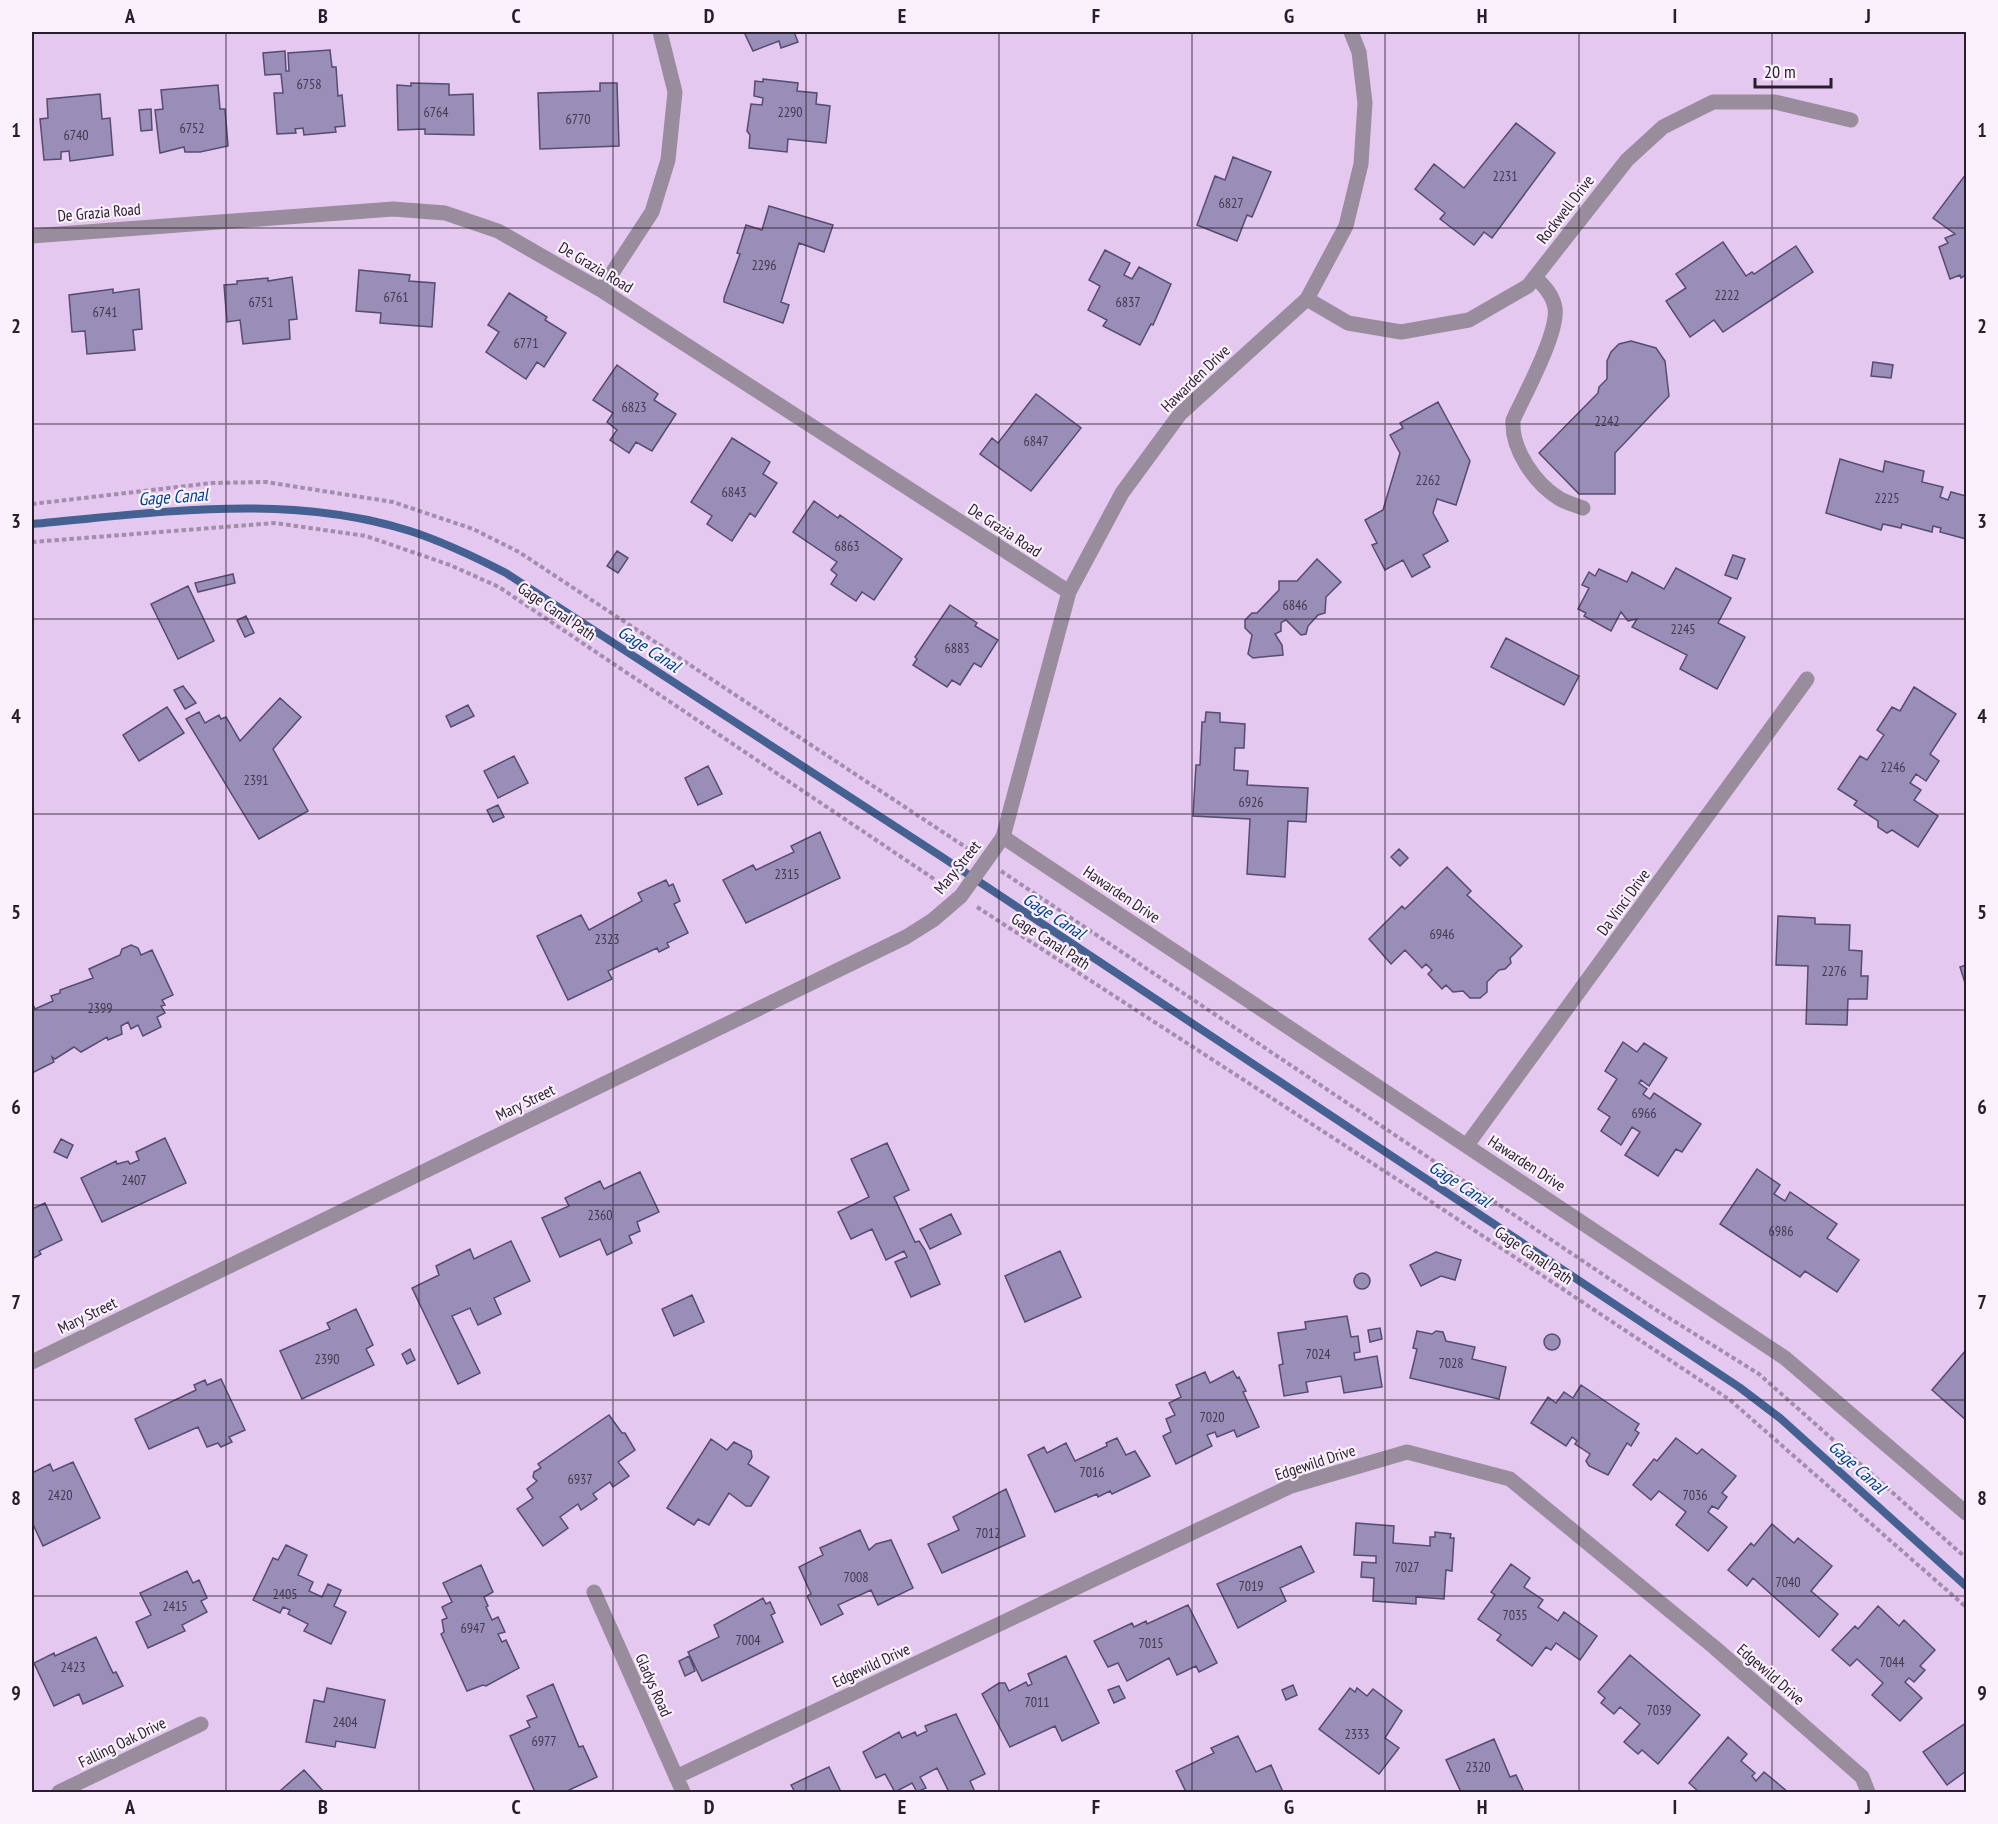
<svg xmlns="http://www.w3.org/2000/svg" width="1998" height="1824" viewBox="0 0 1998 1824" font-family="'PT Sans Narrow',sans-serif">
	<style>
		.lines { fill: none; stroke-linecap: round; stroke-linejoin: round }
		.stream { stroke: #446192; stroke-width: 8 }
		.building { fill: #988eb7; stroke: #564b71; stroke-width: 1.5 }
		.path { stroke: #a48dac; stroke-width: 4; stroke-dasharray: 4.5 3; stroke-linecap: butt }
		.lane { stroke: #988c9d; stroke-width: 15 }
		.street { stroke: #988c9d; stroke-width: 15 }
		.grid { fill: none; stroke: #281d2c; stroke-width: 1.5; stroke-opacity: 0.55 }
		.labels { text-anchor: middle; stroke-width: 4.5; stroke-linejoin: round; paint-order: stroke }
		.number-label { font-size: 14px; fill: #44394f }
		.street-label { font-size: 16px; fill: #281d2c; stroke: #faf1fd }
		.water-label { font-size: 18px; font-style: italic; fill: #00438f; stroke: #faf1fd }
		.neatline { fill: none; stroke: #281d2c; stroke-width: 2 }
		.grid-label { font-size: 20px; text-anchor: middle; font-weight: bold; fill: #281d2c }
	</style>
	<rect width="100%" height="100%" fill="#e5c8f0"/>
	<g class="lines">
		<path class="stream" d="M32 524C158 513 287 492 410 531 444 542 475 557 506 573L939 855 1739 1387 1780 1418 1966 1586"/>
	</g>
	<path class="building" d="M744 32H794L798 42 781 48 779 41 753 51Z
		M330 50 332 67H336L338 96 342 95 345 126 335 127 336 132 304 135 303 128 295 129 296 133 277 134 274 93H283L281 74 265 75 263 53 285 51 286 71H289L288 53Z
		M763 79 798 83 797 91 817 93 816 104 830 106 826 143 788 139 787 152 749 148 750 135 747 131 751 104 762 105 763 98 754 96 755 81 763 82Z
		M411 83 449 84V95L473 94 474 135 425 134V129L398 130 397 85 411 86Z
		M600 83H617L619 146 540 149 538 93 600 91Z
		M218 85 220 109H225L228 146 200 152H185L184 147 160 153 155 110 163 109 161 90Z
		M100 94 102 119 110 118 113 155 70 161 69 151 61 152V159L44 160 40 119 48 118 47 99Z
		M151 109 152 130 141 131 139 110Z
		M1516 123 1555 153 1492 238 1484 232 1474 245 1440 219 1445 213 1415 189 1434 164 1464 188Z
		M1233 157 1271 172 1252 217 1247 215 1237 241 1197 225 1215 176 1225 180Z
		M1966 174V275L1961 278 1960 275 1950 279 1939 247 1948 243 1945 238 1955 234 1933 218Z
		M769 206 833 225 824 252 799 243 781 302 789 305 783 323 724 302V298L740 254 737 253 746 225 762 230Z
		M1723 242 1746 276 1752 272 1754 274 1796 246 1813 272 1723 332 1714 320 1690 337 1666 301 1686 288 1676 274Z
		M1105 250 1130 263 1124 275 1132 279 1139 267 1171 284 1153 325 1151 324 1140 345 1103 326 1107 320 1088 310 1100 286 1089 280Z
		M359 270 410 275 409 281 435 283 432 327 380 323 381 313 356 311Z
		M292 277 297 319 289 320 290 339 243 344 240 320 227 322 224 285 237 284V281L268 278V281Z
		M113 289V293L139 289 142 329 133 330 135 350 87 354 85 331 72 332 69 295Z
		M509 293 547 317 545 320 566 333 544 367 537 362 526 379 486 352 499 332 488 325Z
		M1631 341 1656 348 1665 361 1669 396 1615 453V494H1579L1539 453 1598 393 1599 387 1607 379V361L1611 352 1619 344Z
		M1873 362 1893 365 1891 378 1871 376Z
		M617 365 658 394 654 400 676 414 652 451 636 442 629 453 610 440 617 430 607 422 613 413 593 400Z
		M1036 394 1081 428 1031 491 980 454 992 438 998 443Z
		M1438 402 1470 461 1456 505 1437 499 1433 513 1448 541 1423 555 1430 567 1412 577 1403 560 1385 570 1372 545 1377 543 1365 520 1383 510 1400 453 1390 435 1403 428 1400 423Z
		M732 438 770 462 763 474 777 483 755 517 750 513 732 541 707 524 712 516 691 502Z
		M1840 459 1883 472 1885 461 1924 471 1922 482 1943 487 1940 497 1948 500 1951 492 1966 496V539L1940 532 1941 528 1933 526 1932 532 1902 524 1901 528 1883 524 1881 530 1826 513Z
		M814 501 838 518 840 515 902 559 874 600 862 592 856 601 831 584 837 575 831 570 837 562 793 532Z
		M617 551 628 558 618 573 607 566Z
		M1733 555 1745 559 1737 579 1725 575Z
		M1317 559 1341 582 1326 597 1325 613 1318 615 1308 626 1306 634 1301 635 1286 620 1284 621 1281 623V631L1275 634 1282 645 1283 655 1253 658 1248 654 1252 635 1245 628V620L1252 613H1257L1279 590V581H1297Z
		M1676 568 1731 598 1718 623 1745 637 1717 689 1680 669 1687 655 1632 627 1637 619 1628 621 1621 612 1611 631 1584 616 1586 613 1578 609 1589 588 1582 585 1589 572 1595 576 1599 569 1627 582 1632 572 1664 589Z
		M233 574 235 583 198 592 195 583Z
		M188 586 214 641 178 659 151 604Z
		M950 605 977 623 975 626 998 640 981 667 974 663 960 685 952 680 947 687 913 665 917 659 915 657Z
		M246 616 254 633 245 637 237 620Z
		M1506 638 1579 676 1564 705 1491 667Z
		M183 686 196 703 185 709 174 690Z
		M1914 687 1956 714 1930 754 1939 761 1926 781 1916 774 1910 783 1921 790 1914 800 1938 816 1918 847 1892 830 1887 833 1878 827V821L1854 805 1857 801 1838 789 1860 756 1867 760 1884 735 1877 730 1892 707 1900 711Z
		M280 698 301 717 273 749 308 811 259 839 186 719 199 712 205 723 219 715 221 719 226 717 240 741Z
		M468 705 474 716 451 727 446 716Z
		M167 707 184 733 139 761 123 735Z
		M1206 712 1220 713V722L1245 724 1244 748H1235L1234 770 1248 771 1247 785 1308 788 1306 822 1288 821 1285 877 1247 874 1250 819 1193 816 1196 765H1200L1202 722H1205Z
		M514 756 528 783 498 798 484 771Z
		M708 766 722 794 698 805 685 778Z
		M498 805 504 817 493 822 487 810Z
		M820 832 840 878 746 923 723 880 753 865 756 870 794 852 791 846Z
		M1399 849 1408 858 1400 866 1391 857Z
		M1447 867 1471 891 1467 895 1522 946 1510 958 1511 963 1505 969 1499 970 1487 982V992L1480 998H1470L1463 991 1453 992 1446 985 1442 989 1428 974 1432 970 1426 964 1422 968 1405 950 1391 964 1369 939 1402 906 1405 909Z
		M666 880 669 886 673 884 680 901 674 904 688 933 667 943 669 947 659 952 657 948 608 971 612 979 568 1000 537 936 581 915 589 930 642 901 638 893Z
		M1778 916 1815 918V924L1850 925 1849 950 1862 951 1861 976H1868L1867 999H1848L1847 1025 1806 1024 1808 966 1776 965Z
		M131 945 138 948 141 955 152 950 173 995 162 1000 165 1005 161 1006 165 1013 157 1017 161 1027 143 1036 138 1025 131 1029 128 1022 121 1026 122 1034 108 1040 107 1037 81 1052 74 1047 55 1059 52 1057 54 1062 32 1073V1002L35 1009 53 1001 51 996 60 993V990L93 978 89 969 120 955 122 949Z
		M1966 965V986L1960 967Z
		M1623 1042 1637 1052 1644 1043 1667 1058 1649 1086 1641 1080 1639 1083 1647 1089 1643 1094 1650 1099 1654 1093 1701 1124 1682 1152 1676 1149 1658 1176 1625 1155 1640 1132 1632 1127 1621 1145 1601 1131 1610 1117 1598 1109 1617 1079 1605 1071Z
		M165 1138 186 1183 102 1222 81 1178 116 1161 117 1164 128 1161 130 1164 139 1160 136 1152Z
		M61 1139 73 1145 67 1158 54 1152Z
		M887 1143 909 1190 894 1197 915 1242 919 1241 925 1250 940 1284 911 1297 895 1262 907 1257 904 1251 886 1260 872 1229 851 1239 838 1212 869 1197 851 1159Z
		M1757 1169 1780 1185 1774 1194 1785 1201 1790 1192 1837 1224 1827 1238 1859 1260 1837 1292 1805 1271 1800 1277 1720 1224Z
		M640 1172 659 1212 637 1222 640 1231 629 1236 632 1243 607 1255 600 1239 560 1257 542 1218 569 1206 565 1198 600 1181 604 1189Z
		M45 1203 62 1240 39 1251 41 1254 32 1259V1209Z
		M951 1214 961 1234 930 1249 920 1229Z
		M511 1241 530 1281 494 1298 501 1314 478 1325 470 1308 452 1316 480 1373 458 1384 412 1288 439 1275 436 1266 470 1249 474 1259Z
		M1060 1251 1081 1297 1025 1322 1005 1276Z
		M1436 1252 1461 1260 1455 1280 1441 1276 1421 1286 1410 1265Z
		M1354 1281a8 8 0 1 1 16 0a8 8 0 1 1-16 0Z
		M692 1295 704 1322 674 1336 662 1309Z
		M356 1309 373 1345 366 1349 374 1365 302 1399 280 1351 330 1329 327 1323Z
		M1347 1316 1351 1337 1358 1336 1360 1352 1354 1353 1355 1360 1377 1356 1382 1387 1344 1393 1341 1376 1306 1382 1308 1392 1284 1396 1279 1365 1283 1364 1278 1333 1306 1329 1305 1322Z
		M1380 1328 1382 1339 1370 1342 1368 1330Z
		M1417 1331 1432 1334 1436 1331 1443 1332 1446 1341 1475 1347 1472 1359 1506 1367 1499 1399 1410 1378 1417 1349 1413 1348Z
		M1544 1342a8 8 0 1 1 16 0a8 8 0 1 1-16 0Z
		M410 1349 415 1360 407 1364 402 1354Z
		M1966 1350V1420L1932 1390Z
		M1233 1371 1237 1378 1239 1377 1246 1391 1243 1392 1259 1427 1237 1437 1234 1430 1217 1437 1215 1432 1207 1435 1212 1446 1176 1464 1163 1436 1171 1432 1166 1419 1175 1415 1169 1403 1181 1397 1176 1385 1205 1372 1210 1383Z
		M221 1379 245 1430 229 1437 232 1442 221 1447 218 1443 207 1447 198 1427 149 1449 135 1419 196 1390 194 1385 205 1380 207 1385Z
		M1581 1385 1639 1424 1635 1430 1639 1433 1631 1446 1627 1443 1608 1475 1589 1466 1586 1461 1590 1454 1575 1444 1577 1441 1572 1437 1566 1446 1531 1423 1548 1397 1556 1403 1564 1392 1573 1398Z
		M609 1415 622 1433H625L635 1450 618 1462 629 1476 613 1487 610 1482 593 1494 597 1499 581 1510 578 1504 560 1517 568 1528 543 1546 517 1509 533 1498 527 1489 537 1481 533 1477 534 1472 541 1468 538 1464Z
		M1117 1438 1126 1455 1135 1451 1150 1476 1112 1494 1110 1491 1098 1497 1097 1494 1055 1512 1028 1455 1044 1447 1047 1453 1066 1443 1075 1461 1107 1446 1106 1443Z
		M1676 1438 1697 1454 1702 1449 1736 1476 1722 1493 1727 1497 1718 1509 1712 1506 1708 1512 1727 1527 1708 1551 1676 1525 1686 1512 1659 1491 1651 1500 1633 1485 1654 1459 1657 1461Z
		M711 1439 727 1450 734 1442 751 1451 752 1457 748 1464 769 1477 751 1506H746L729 1493 709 1525 698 1519 694 1525 667 1508Z
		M73 1462 100 1518 43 1546 32 1522V1473L50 1464 53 1471Z
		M1006 1489 1025 1536 942 1573 928 1544 959 1530 953 1517Z
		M1356 1523 1394 1526 1393 1543 1430 1546V1537H1435V1532L1451 1534 1450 1538H1454L1452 1571 1446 1570 1444 1599 1416 1597V1604L1373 1601 1374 1578 1361 1577 1362 1562 1376 1563V1556L1354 1555Z
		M1772 1524 1794 1543 1798 1538 1832 1566 1811 1591 1838 1614 1819 1637 1753 1578 1747 1586 1728 1570 1751 1543 1754 1546Z
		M860 1530 869 1550 876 1544 891 1540 913 1588 878 1605 871 1590 838 1605 843 1614 821 1625 807 1596 811 1594 799 1567 823 1555 820 1548Z
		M286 1545 307 1555 298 1575 313 1582 309 1591 322 1597 328 1584 341 1590 334 1606 346 1612 331 1644 304 1631 308 1624 288 1614 290 1610 283 1607 280 1613 253 1600 273 1558 278 1560Z
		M1301 1546 1314 1572 1280 1588 1286 1601 1238 1628 1217 1584Z
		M1511 1564 1530 1578 1524 1587 1543 1600 1538 1607 1558 1621 1564 1612 1597 1636 1580 1660 1556 1643 1551 1650 1546 1647 1532 1666 1497 1640 1501 1635 1478 1619 1495 1595 1491 1592Z
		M481 1565 493 1592 484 1597 488 1606 486 1607 492 1620 498 1617 505 1632 498 1634 502 1642 506 1640 519 1668 486 1686 483 1685 467 1691 441 1634 444 1632 442 1620 447 1618 442 1607 452 1602 443 1583Z
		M187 1571 193 1583 199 1580 207 1598 201 1601 207 1612 182 1625 185 1631 148 1648 136 1622 151 1615 140 1593Z
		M763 1598 766 1604 770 1602 775 1613 771 1615 783 1642 702 1681 688 1652 719 1637 714 1625Z
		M1188 1605 1217 1663 1199 1672 1196 1666 1177 1675 1169 1658 1127 1681 1118 1663 1108 1667 1094 1641 1132 1623 1134 1627 1146 1621 1147 1624Z
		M1878 1606 1899 1626 1904 1620 1935 1650 1920 1666 1925 1670 1914 1682 1909 1678 1905 1682 1922 1698 1900 1721 1872 1695 1883 1683 1857 1659 1850 1666 1832 1650 1855 1626 1858 1629Z
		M96 1637 113 1673 116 1672 123 1686 83 1704 79 1694 54 1706 34 1663 54 1653 55 1656Z
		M1630 1655 1700 1715 1658 1764 1642 1750 1638 1754 1624 1742 1640 1724 1620 1707 1614 1714 1601 1703 1605 1698 1598 1692Z
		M689 1656 695 1671 685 1676 679 1661Z
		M1066 1656 1099 1723 1062 1741 1055 1726 1010 1747 982 1694 999 1683H1005L1009 1691 1026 1682 1028 1686 1032 1684 1028 1674Z
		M553 1684 579 1747 583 1746 597 1777 565 1792H535L510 1736 530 1727 527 1721 537 1717 527 1696Z
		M1293 1685 1297 1695 1286 1700 1282 1690Z
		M1119 1686 1125 1698 1114 1703 1108 1690Z
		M327 1688 385 1700 375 1748 336 1741 335 1747 306 1742 314 1700 324 1702Z
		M1350 1688 1355 1692 1357 1688 1367 1696 1373 1689 1402 1711 1385 1738 1399 1748 1379 1774 1319 1729Z
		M956 1714 985 1774 970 1781 975 1792H949L937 1768 920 1777 926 1788 917 1792 912 1783 895 1792 885 1774 876 1778 863 1752 899 1732 902 1738 915 1732 917 1736 927 1731 925 1726Z
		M1966 1723V1771L1947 1785 1923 1752Z
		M1238 1736 1256 1772 1271 1765 1283 1792H1186L1176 1771 1214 1753 1211 1748Z
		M1728 1737 1747 1754 1741 1761 1755 1773 1752 1776 1756 1781 1764 1772 1788 1792H1699L1689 1783Z
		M1494 1739 1510 1777 1516 1775 1524 1792H1461L1446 1760Z
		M829 1767 841 1792H795L791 1785Z
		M304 1770 324 1792H281V1790Z"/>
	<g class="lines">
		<path class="path" d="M32 504 212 483 266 482 393 502 473 529 519 552 970 850
			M32 542 275 523 366 536 450 565 499 587 943 885
			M1001 871 1653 1308 1759 1374 1966 1558
			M977 907 1412 1189 1730 1400 1966 1607"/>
		<path class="lane" d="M1535 277C1544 286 1553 295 1555 308 1559 332 1524 396 1513 420 1511 449 1535 484 1560 499 1567 503 1576 505 1583 508"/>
		<path class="street" d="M32 236 393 209 445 213 498 231 601 290 1069 592
			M601 290 652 212 668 160 675 92 660 32
			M1307 299 1348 323 1401 332 1469 320 1528 286 1627 160 1663 127 1713 102H1775L1851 120
			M1003 837 1785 1358 1966 1513
			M1467 1145 1807 679
			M32 1362 906 937 933 920 961 896 1003 837 1069 592 1122 493 1180 414 1307 299 1346 226 1361 164 1365 103 1359 52 1351 32
			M594 1592 683 1792
			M676 1777 1291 1486 1407 1452 1510 1479 1714 1647 1862 1777 1868 1792
			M59 1792 201 1724"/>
	</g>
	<path class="grid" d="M226 32V1792M419 32V1792M613 32V1792M806 32V1792M999 32V1792M1192 32V1792M1385 32V1792M1579 32V1792M1772 32V1792M32 228H1966M32 424H1966M32 619H1966M32 814H1966M32 1010H1966M32 1205H1966M32 1400H1966M32 1596H1966"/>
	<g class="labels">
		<g class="number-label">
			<text x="309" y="89">6758</text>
			<text x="436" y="117">6764</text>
			<text x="790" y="117">2290</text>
			<text x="578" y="124">6770</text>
			<text x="192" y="133">6752</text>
			<text x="76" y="140">6740</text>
			<text x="1505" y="181">2231</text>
			<text x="1231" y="208">6827</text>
			<text x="764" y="270">2296</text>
			<text x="1727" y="300">2222</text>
			<text x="396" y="302">6761</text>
			<text x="261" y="307">6751</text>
			<text x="1128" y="307">6837</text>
			<text x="105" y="317">6741</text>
			<text x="526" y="348">6771</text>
			<text x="634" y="412">6823</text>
			<text x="1607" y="426">2242</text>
			<text x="1036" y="446">6847</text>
			<text x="1428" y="485">2262</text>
			<text x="734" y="497">6843</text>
			<text x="1887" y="503">2225</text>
			<text x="847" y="551">6863</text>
			<text x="1295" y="610">6846</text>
			<text x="1683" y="634">2245</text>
			<text x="957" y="653">6883</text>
			<text x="1893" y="772">2246</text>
			<text x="256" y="785">2391</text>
			<text x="1251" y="807">6926</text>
			<text x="787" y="879">2315</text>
			<text x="1442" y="939">6946</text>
			<text x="607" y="944">2323</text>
			<text x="1834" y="976">2276</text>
			<text x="100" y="1013">2399</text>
			<text x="1644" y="1118">6966</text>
			<text x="134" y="1185">2407</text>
			<text x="600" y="1220">2360</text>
			<text x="1781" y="1236">6986</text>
			<text x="1318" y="1359">7024</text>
			<text x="327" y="1364">2390</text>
			<text x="1451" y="1368">7028</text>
			<text x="1212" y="1422">7020</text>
			<text x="1092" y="1477">7016</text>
			<text x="580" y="1484">6937</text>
			<text x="60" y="1500">2420</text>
			<text x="1695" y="1500">7036</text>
			<text x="988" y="1538">7012</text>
			<text x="1407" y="1572">7027</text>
			<text x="856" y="1582">7008</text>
			<text x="1788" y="1587">7040</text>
			<text x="1251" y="1591">7019</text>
			<text x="285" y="1599">2405</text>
			<text x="175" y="1611">2415</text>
			<text x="1515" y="1620">7035</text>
			<text x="473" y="1633">6947</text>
			<text x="748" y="1645">7004</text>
			<text x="1151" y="1648">7015</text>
			<text x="1892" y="1667">7044</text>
			<text x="73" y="1672">2423</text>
			<text x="1037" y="1707">7011</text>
			<text x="1659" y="1715">7039</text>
			<text x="345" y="1727">2404</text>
			<text x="1357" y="1739">2333</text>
			<text x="544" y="1746">6977</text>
			<text x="1478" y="1772">2320</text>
		</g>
		<g class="street-label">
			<text transform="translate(1565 209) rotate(-52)" y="6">Rockwell Drive</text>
			<text transform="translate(99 212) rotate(-5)" y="6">De Grazia Road</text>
			<text transform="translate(596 267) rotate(31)" y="6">De Grazia Road</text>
			<text transform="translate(1195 378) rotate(-44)" y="6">Hawarden Drive</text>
			<text transform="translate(1005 530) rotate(33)" y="6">De Grazia Road</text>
			<text transform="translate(557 611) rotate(34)" y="6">Gage Canal Path</text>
			<text transform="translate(957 867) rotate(-51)" y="6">Mary Street</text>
			<text transform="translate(1122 894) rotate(34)" y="6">Hawarden Drive</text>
			<text transform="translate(1623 902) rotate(-54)" y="6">Da Vinci Drive</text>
			<text transform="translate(1051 941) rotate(33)" y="6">Gage Canal Path</text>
			<text transform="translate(525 1102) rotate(-26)" y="6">Mary Street</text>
			<text transform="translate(1527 1163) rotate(33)" y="6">Hawarden Drive</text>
			<text transform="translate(1534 1255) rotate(34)" y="6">Gage Canal Path</text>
			<text transform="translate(87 1315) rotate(-26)" y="6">Mary Street</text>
			<text transform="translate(1315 1462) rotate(-18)" y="6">Edgewild Drive</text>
			<text transform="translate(871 1665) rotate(-25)" y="6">Edgewild Drive</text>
			<text transform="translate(1771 1674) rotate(41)" y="6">Edgewild Drive</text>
			<text transform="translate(654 1685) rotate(66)" y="6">Gladys Road</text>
			<text transform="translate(122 1742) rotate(-26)" y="6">Falling Oak Drive</text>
		</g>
		<g class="water-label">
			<text transform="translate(173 497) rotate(-4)" y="6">Gage Canal</text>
			<text transform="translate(649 649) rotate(33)" y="6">Gage Canal</text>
			<text transform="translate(1054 916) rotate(33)" y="6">Gage Canal</text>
			<text transform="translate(1460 1184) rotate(33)" y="6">Gage Canal</text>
			<text transform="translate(1857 1467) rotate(42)" y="6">Gage Canal</text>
		</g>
	</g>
	<rect width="1998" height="1824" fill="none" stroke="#faf1fd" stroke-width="66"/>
	<path d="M1755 78v9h76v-9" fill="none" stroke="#281d2c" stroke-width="3"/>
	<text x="1764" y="78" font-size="18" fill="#281d2c" stroke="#faf1fd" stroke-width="4.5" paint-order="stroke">20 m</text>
	<rect x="33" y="33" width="1932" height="1758" class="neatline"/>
	<g class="grid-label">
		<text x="130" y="23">A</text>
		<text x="323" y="23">B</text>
		<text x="516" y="23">C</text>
		<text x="709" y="23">D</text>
		<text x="902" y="23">E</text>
		<text x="1096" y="23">F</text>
		<text x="1289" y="23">G</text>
		<text x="1482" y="23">H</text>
		<text x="1675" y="23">I</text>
		<text x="1868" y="23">J</text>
		<text x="16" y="137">1</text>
		<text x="1982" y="137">1</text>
		<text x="16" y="333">2</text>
		<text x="1982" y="333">2</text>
		<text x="16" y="528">3</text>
		<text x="1982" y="528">3</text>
		<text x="16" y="723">4</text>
		<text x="1982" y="723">4</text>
		<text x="16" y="919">5</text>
		<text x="1982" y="919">5</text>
		<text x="16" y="1114">6</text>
		<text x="1982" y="1114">6</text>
		<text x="16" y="1309">7</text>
		<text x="1982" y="1309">7</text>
		<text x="16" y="1505">8</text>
		<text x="1982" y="1505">8</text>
		<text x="16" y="1700">9</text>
		<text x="1982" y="1700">9</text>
		<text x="130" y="1814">A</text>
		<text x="323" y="1814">B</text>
		<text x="516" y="1814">C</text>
		<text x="709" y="1814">D</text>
		<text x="902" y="1814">E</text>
		<text x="1096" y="1814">F</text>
		<text x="1289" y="1814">G</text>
		<text x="1482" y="1814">H</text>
		<text x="1675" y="1814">I</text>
		<text x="1868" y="1814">J</text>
	</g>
</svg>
